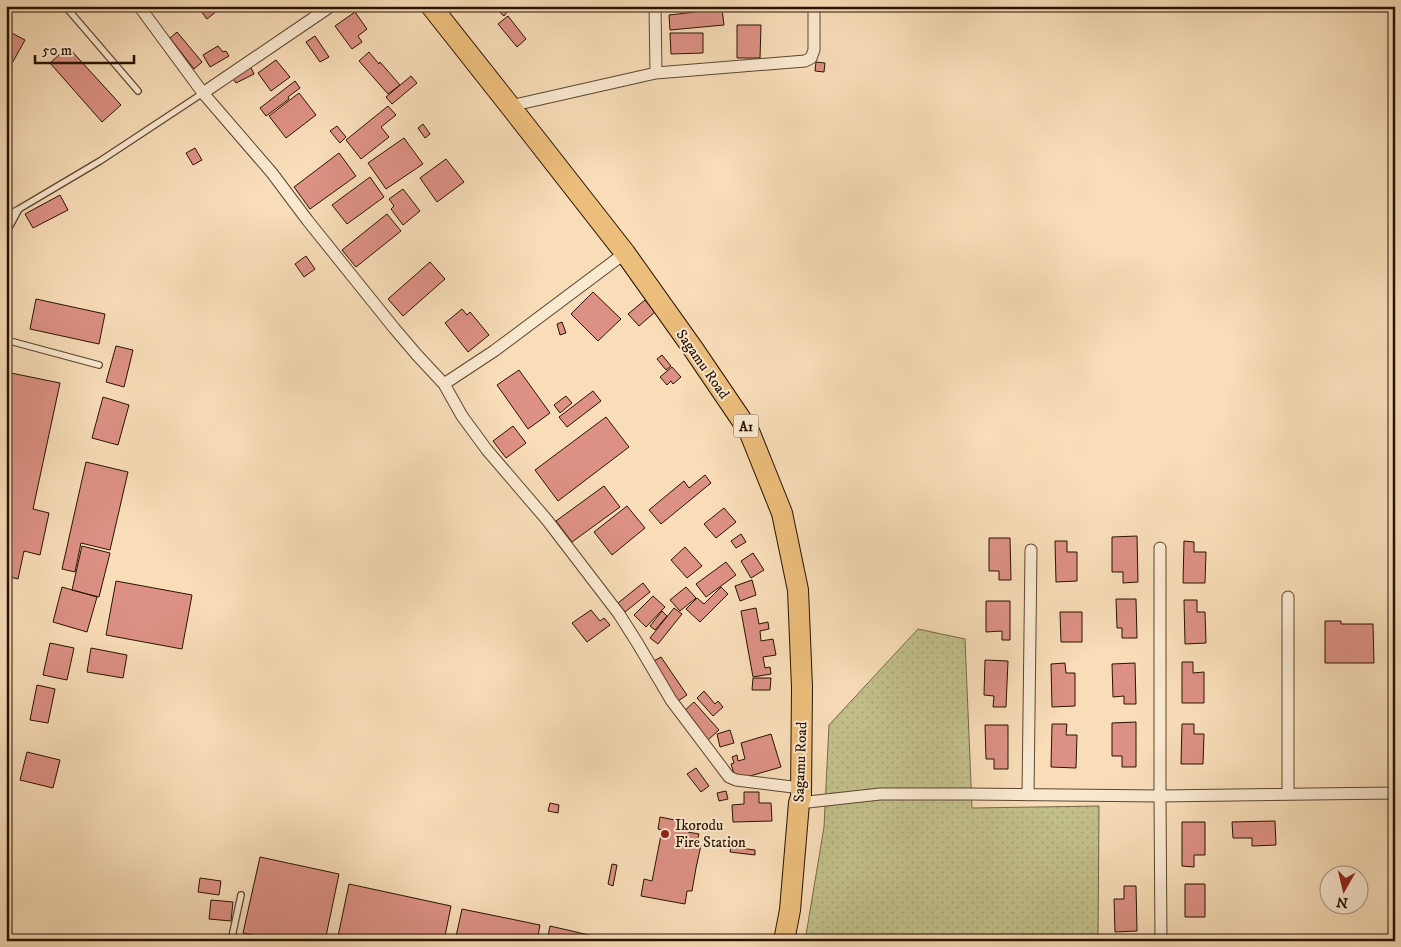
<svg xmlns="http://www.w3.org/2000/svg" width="1401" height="947" viewBox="0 0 1401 947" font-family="'IM FELL DW Pica',serif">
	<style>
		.grass { fill: url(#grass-dots); stroke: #756a46 }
		.building { fill: #dd9184; stroke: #281300 }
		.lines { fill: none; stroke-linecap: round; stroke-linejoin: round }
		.service-casing { stroke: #5c462e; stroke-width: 8 }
		.minor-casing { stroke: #5c462e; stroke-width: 13 }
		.trunk-casing { stroke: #281300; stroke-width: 22 }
		.service { stroke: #fae9d1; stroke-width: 5.5 }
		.minor { stroke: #fae9d1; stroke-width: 11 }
		.trunk { stroke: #ecbe7c; stroke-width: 20 }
		.poi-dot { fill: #8f2418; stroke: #fae9d1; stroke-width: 2 }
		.labels { text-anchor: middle; stroke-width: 4; stroke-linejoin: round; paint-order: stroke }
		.shield { fill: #fae9d1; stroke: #67533f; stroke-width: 1 }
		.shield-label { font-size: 14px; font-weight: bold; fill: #281300 }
		.street-label { font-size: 15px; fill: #281300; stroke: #fae9d1 }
		.poi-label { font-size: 15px; fill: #281300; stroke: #fae9d1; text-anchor: start }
	</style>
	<defs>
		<pattern id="grass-dots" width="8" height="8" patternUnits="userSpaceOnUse" patternTransform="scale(1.25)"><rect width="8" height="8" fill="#c2c08b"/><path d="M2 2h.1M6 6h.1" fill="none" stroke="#a7a476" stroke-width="1.8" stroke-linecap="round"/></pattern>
	</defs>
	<rect width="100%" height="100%" fill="#f8ddb8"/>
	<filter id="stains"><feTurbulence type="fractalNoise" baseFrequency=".004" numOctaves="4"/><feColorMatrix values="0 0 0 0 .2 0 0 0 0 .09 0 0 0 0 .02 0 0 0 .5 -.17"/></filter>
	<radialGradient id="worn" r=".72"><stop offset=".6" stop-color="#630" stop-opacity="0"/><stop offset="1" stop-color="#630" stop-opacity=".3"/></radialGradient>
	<path class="grass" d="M918 629 965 639 972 808 1099 806 1098 941H805L824 827 829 725Z"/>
	<path class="building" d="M197 6H223L207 19Z
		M493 6H512L504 16Z
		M722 9 724 25 670 30 669 15Z
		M355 12 367 29 358 36 362 42 352 49 335 26Z
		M508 16 526 39 517 47 498 24Z
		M737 25H761L760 58H737Z
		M6 30 25 40 6 74Z
		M177 32 202 62 194 69 170 38Z
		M670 33H703V53L671 54Z
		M315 36 329 57 320 62 306 42Z
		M218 46 223 52 226 51 229 56 210 67 203 55Z
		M68 47 121 105 102 122 50 63Z
		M369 52 379 64 380 62 400 85 388 94 359 61Z
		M276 60 290 77 271 91 258 73Z
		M816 62 825 63 824 72 815 71Z
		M250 66 254 74 236 83 231 76Z
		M411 76 417 83 392 104 386 97Z
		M295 81 300 88 288 97 289 99 266 116 260 108Z
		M299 93 316 115 286 138 269 116Z
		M388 106 396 115 381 127 389 137 361 159 346 140Z
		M423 124 430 134 425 138 418 128Z
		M337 126 346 137 340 143 330 131Z
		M404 138 423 164 386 189 368 163Z
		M195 148 202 160 193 165 186 153Z
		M339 153 356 176 310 209 294 187Z
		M446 159 464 182 437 202 420 178Z
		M370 177 384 197 347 224 332 205Z
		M403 189 420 211 403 225 391 209 394 206 389 199Z
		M60 195 68 210 33 228 25 214Z
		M387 214 401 231 356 267 342 250Z
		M306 256 315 269 304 277 295 264Z
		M430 262 445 279 403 316 388 299Z
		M593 292 621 319 598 341 571 314Z
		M36 299 105 314 99 344 30 329Z
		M645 300 655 312 639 326 628 314Z
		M462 309 467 315 470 312 489 335 468 352 445 323Z
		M562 322 566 333 560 335 557 324Z
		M116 346 133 350 124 387 106 382Z
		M662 355 671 366 666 370 657 359Z
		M672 367 681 377 673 384 671 381 667 385 660 377Z
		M519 370 550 413 528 429 497 385Z
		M6 372 60 383 33 509 49 513 40 555 24 551 18 579 6 576Z
		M593 391 601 401 567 427 559 417Z
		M566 396 572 403 560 413 554 405Z
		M103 397 129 405 118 445 92 438Z
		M606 417 629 447 558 501 535 470Z
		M513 426 526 443 506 458 493 441Z
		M86 462 128 472 110 550 81 543 75 572 62 569Z
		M705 475 711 483 661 524 649 510 684 481 689 488Z
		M604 486 620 507 572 542 556 521Z
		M627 506 645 528 612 555 594 532Z
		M724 508 736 522 716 538 704 524Z
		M741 534 746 542 736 548 731 541Z
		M1137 536 1138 582 1123 583V572H1112V537Z
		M989 538H1010L1011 580H999V571H989Z
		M1055 541H1067V552H1077V581L1056 582Z
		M1184 541 1194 542V552H1206L1205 583H1183Z
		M82 546 110 553 99 597 72 590Z
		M685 547 702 566 687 578 671 560Z
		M753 553 764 570 751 578 741 561Z
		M726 562 736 575 706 597 696 584Z
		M752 580 756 595 740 601 735 586Z
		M116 581 192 595 182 649 106 635Z
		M643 583 650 592 625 612 618 603Z
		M62 587 97 597 87 632 53 622Z
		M686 587 696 598 680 611 670 600Z
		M721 587 728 594 700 622 686 609 697 598 704 604Z
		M653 596 665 607 646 627 634 615Z
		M1116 599H1136L1137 638H1122V628H1117Z
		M1184 600H1197V612H1205L1206 643 1185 644Z
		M986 601H1010V640H1002V631L986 632Z
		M674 608 682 614 658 644 650 638Z
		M756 608 759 624 768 622 769 629 760 631 761 641 773 639 776 655 763 657 765 668 770 667 771 674 753 677 741 611Z
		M591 610 600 621 604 618 610 625 587 642 572 623Z
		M662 611 667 616 655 630 650 626Z
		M1060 612H1082V642H1061Z
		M1325 621H1341V624H1373L1374 663H1325Z
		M50 643 74 648 67 680 43 675Z
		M91 648 127 655 123 678 87 672Z
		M661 657 687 695 678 701 652 662Z
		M985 660 1008 661 1006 707H993L994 696 984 695Z
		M1182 662H1193V673L1204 672V703H1182Z
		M1065 663 1066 673H1075V706L1052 707 1051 664Z
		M1135 663 1136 704H1124V696L1113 697 1112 664Z
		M753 678H771L770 690H752Z
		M37 685 55 689 48 723 30 720Z
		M704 691 715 704 718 701 723 707 713 716 697 698Z
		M694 702 719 730 708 740 683 712Z
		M1136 722V767H1122V756H1112V723Z
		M1052 724H1067L1066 735H1077L1076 768 1051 767Z
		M1182 724H1194V734H1204L1203 764H1181Z
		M985 725H1008V769H994V759H986Z
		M730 730 734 743 720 747 717 734Z
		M771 734 781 767 736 780 731 764 734 763 732 757 737 755 738 761 745 759 741 743Z
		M27 752 60 760 53 788 20 780Z
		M696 768 709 786 701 792 687 774Z
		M726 791 728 799 719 801 717 793Z
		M744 792H759V803H771L772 821 733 822 732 805 744 804Z
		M550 803 559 805 558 813 548 811Z
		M660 817 690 823 688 832 699 834 696 844 701 845 696 868 692 891H687L685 904 641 896 644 879 652 881 662 830 658 829Z
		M1275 821 1276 845 1252 846V838H1233L1232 822Z
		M1182 822H1205V855H1194V867L1182 866Z
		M731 847 755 850V855L730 852Z
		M260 857 339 874 325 941H278L243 933Z
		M612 864 617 865 613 886 608 884Z
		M200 878 221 881 219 895 198 892Z
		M349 884 451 906 444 941H337Z
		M1185 884H1205V917H1185Z
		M1124 886H1136L1137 931 1115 932 1114 899H1124Z
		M211 900 233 902 231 921 209 919Z
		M462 909 540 925 537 941H455Z
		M550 926 615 941H547Z"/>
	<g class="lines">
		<defs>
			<path id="service" d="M65 6 138 91
				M6 216 19 209
				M6 233 19 209 100 161 203 93
				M6 340 99 365
				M231 941 241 895"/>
			<path id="minor" d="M139 6 203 93 272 173 308 221 394 328 417 355 444 384 462 416 487 450 547 520 619 614 638 644 671 700 729 777 736 780 801 788
				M655 6 656 73
				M203 93 331 6
				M510 106 656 73 805 61 811 58 814 50V6
				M444 384 494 351 625 253
				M1160 548V796L1161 941
				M1288 794V597
				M1028 795 1031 550
				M799 803 880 794H967L1160 796 1395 793"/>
			<path id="trunk" d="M431 6 510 106 625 253 694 350 749 431 782 513 798 590 802 687 801 797 799 803 790 910 784 941"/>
		</defs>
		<use href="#service" class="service-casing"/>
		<use href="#minor" class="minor-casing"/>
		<use href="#trunk" class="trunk-casing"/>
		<use href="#service" class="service"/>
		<use href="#minor" class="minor"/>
		<use href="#trunk" class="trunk"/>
	</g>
	<circle class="poi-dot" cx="665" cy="834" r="5"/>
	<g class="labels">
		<rect class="shield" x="733.5" y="414.5" width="25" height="23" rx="4"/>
		<g class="shield-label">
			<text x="746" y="431">A1</text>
		</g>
		<g class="street-label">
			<text transform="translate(703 364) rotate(55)" y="5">Sagamu Road</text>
			<text transform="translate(800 762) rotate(-88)" y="5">Sagamu Road</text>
		</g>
		<g class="poi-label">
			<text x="675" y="830">Ikorodu<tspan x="675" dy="17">Fire Station</tspan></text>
		</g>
	</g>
	<rect width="1401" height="947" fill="none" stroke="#f8ddb8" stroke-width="25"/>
	<rect x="8" y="8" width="1386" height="932" fill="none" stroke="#281300" stroke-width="2.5"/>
	<rect x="12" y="12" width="1376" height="922" fill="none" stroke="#281300"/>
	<g transform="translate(1344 890) rotate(188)"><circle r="24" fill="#fae9d1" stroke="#a6937d"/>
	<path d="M0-4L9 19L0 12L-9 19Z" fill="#8f2418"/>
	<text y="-8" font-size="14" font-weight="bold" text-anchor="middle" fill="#281300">N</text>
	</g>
	<path d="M35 55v8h99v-8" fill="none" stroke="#281300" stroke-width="2.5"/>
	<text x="42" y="55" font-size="15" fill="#281300" stroke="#fae9d1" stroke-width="4" paint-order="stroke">50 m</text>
	<rect width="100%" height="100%" filter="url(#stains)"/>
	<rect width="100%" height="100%" fill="url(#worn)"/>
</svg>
